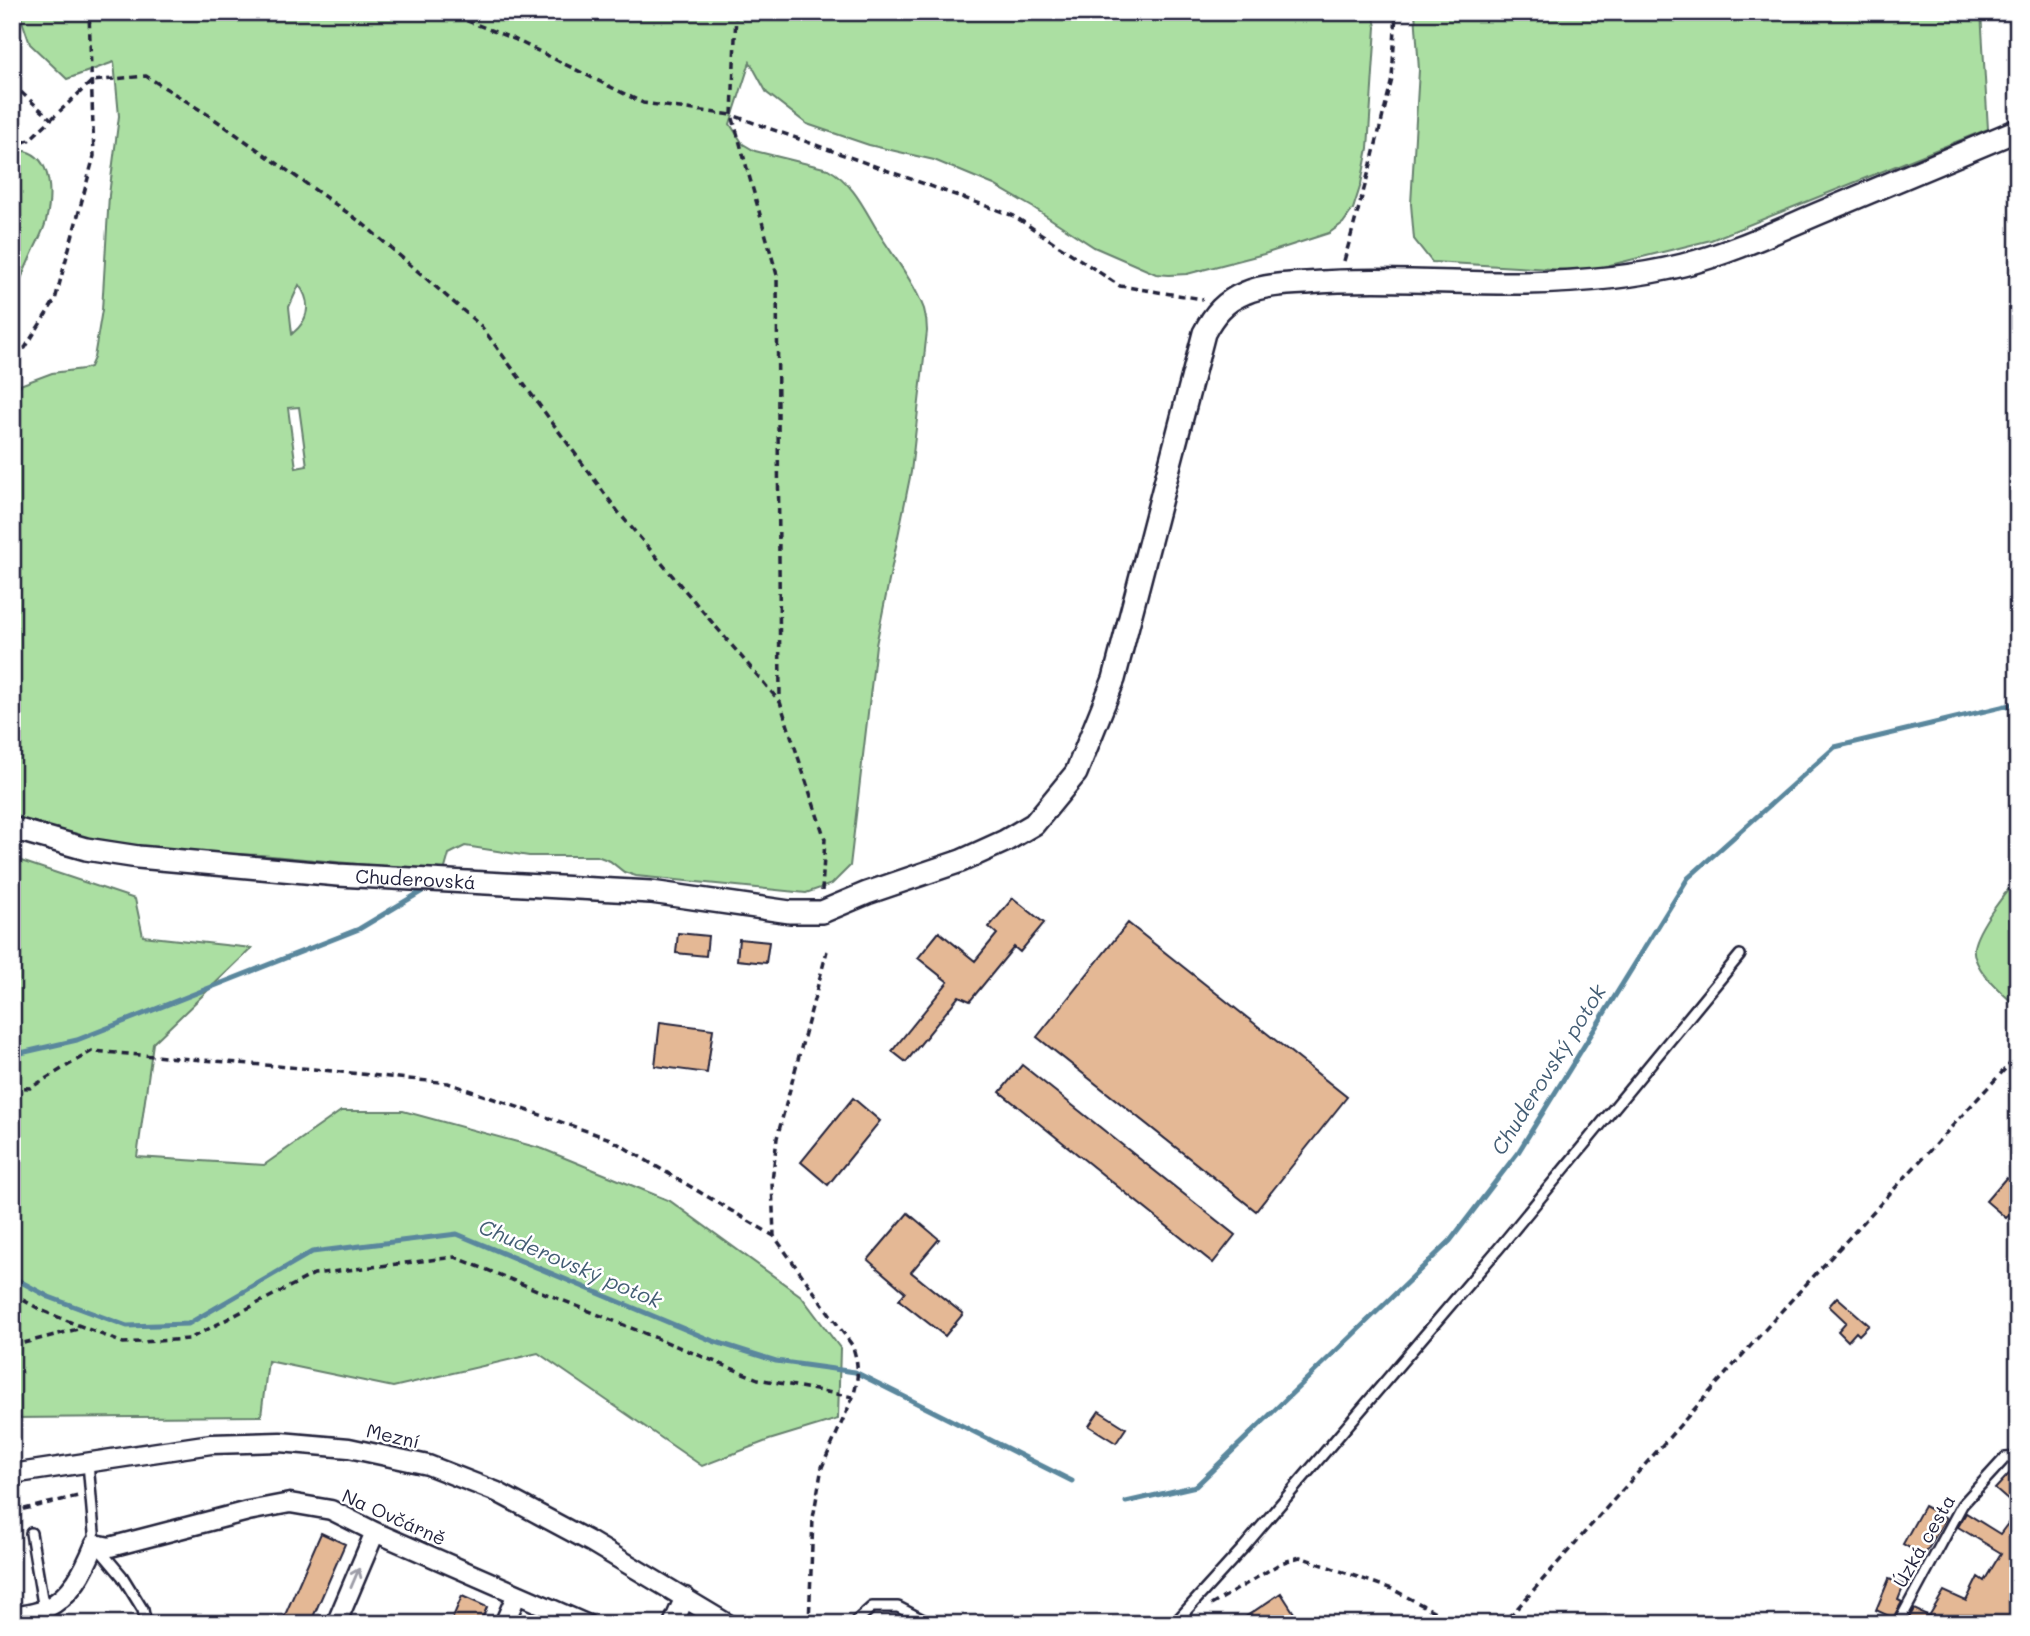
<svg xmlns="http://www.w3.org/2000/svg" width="2030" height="1636" viewBox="0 0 2030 1636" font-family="Mali,sans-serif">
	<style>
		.green { fill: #abdfa2; stroke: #66806e; stroke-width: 2; fill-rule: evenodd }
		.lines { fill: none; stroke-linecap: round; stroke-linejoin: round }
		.stream { stroke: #5a879d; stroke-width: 5 }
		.building { fill: #e4b895; stroke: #22223b; stroke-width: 2 }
		.service-casing { stroke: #22223b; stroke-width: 14 }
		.minor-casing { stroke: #22223b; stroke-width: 23 }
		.tertiary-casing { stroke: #22223b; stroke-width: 26 }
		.path { stroke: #22223b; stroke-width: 3.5; stroke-dasharray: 7 5; stroke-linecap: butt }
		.service { stroke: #fff; stroke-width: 9 }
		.minor { stroke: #fff; stroke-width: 18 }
		.tertiary { stroke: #fff; stroke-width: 21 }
		.oneway { stroke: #9c9ca7 }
		.labels { text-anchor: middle; stroke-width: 5; stroke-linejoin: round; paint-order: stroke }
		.street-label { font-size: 19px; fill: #22223b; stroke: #fff }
		.water-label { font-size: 21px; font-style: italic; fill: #435d74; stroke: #fff }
	</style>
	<rect width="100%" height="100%" fill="#fff"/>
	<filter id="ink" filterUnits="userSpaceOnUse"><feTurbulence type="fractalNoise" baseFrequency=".0143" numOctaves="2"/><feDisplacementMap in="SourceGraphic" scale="14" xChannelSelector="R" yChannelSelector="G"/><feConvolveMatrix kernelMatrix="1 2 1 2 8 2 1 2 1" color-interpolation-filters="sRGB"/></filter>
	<g filter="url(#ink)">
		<path class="green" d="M19 12H1373L1376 27 1368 148 1361 184 1353 209 1343 223 1329 233 1264 254 1187 274 1169 275 1156 274 1094 247 1034 208 994 185 934 160 869 145 807 124 767 93 750 62 730 124 743 144 755 151 828 169C855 184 866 213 882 238 897 261 914 283 924 309 926 316 927 324 927 331L911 472 876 645 850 866 832 884 806 893 636 876 624 872 610 861 597 856H529L465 846 449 854 444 872 261 855 131 851 37 828 12 817V388L52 373 83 369 90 367 94 358 102 310 109 195 119 116 114 62 67 79 30 44ZM299 285C312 303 309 320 292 334L289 307ZM299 407 307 466 296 468 288 408Z
			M1415 12H1981L1988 129 1711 240 1586 271 1432 262 1414 239 1411 204 1419 70Z
			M25 151C53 158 52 197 46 221 43 233 36 244 31 256 24 271 18 286 12 301V152Z
			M12 858 135 899 143 936 252 948 153 1043 137 1157 264 1165 341 1111H403L543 1149 670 1201 801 1296 840 1348 838 1419 769 1440 702 1466 538 1353 393 1387 268 1361 261 1416 12 1418Z
			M2018 878V1008C2007 997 1988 982 1980 968 1977 963 1973 954 1974 947 1978 927 2004 894 2018 878Z"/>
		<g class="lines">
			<path class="stream" d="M12 1055 77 1040 359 929 429 887
				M12 1277 49 1297 127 1326 188 1324 312 1252 457 1234 713 1341 776 1361 855 1372 1072 1481
				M1126 1502 1196 1486 1450 1241 1519 1151 1688 878 1835 747 2018 703"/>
		</g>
		<path class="building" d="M1013 898 1044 923 1020 952 1014 947 970 1001 959 996 906 1062 892 1051 948 982 918 958 939 932 975 961 997 934 989 927Z
			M1128 923 1347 1097 1256 1211 1037 1037Z
			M678 933 708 936 706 956 676 953Z
			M739 939 769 942 766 963 737 960Z
			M660 1022 713 1029 707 1073 655 1066Z
			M1022 1065 1235 1235 1213 1263 1000 1092Z
			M853 1098 880 1121 828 1185 801 1162Z
			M2006 1178 2018 1188V1205L2006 1218 1986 1201Z
			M908 1213 939 1239 911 1272 963 1314 945 1336 899 1300 905 1292 868 1260Z
			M1837 1297 1869 1325 1859 1335 1856 1332 1848 1341 1838 1331 1846 1322 1829 1306Z
			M1099 1411 1126 1428 1116 1443 1089 1426Z
			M2018 1464V1509L1995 1489Z
			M1924 1506 1946 1518 1924 1556 1903 1544Z
			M2018 1510V1611L2008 1624 1906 1623 1914 1609 1929 1616 1944 1591 1966 1601 1978 1577 1984 1581 2001 1553 1958 1527 1966 1513 2000 1534Z
			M321 1533 345 1544 310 1624H281Z
			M1889 1579 1904 1585 1898 1600 1902 1602 1893 1618 1876 1610Z
			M1281 1593 1301 1624H1235Z
			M462 1596 487 1607 480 1624H450Z"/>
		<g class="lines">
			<defs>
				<path id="service" d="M88 1463 95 1544 122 1576 143 1610 146 1624
					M31 1533 44 1610
					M853 1624 872 1607H898L931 1624
					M1174 1624 1244 1547 1499 1248 1740 955
					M1898 1624 1962 1505 2005 1458 2018 1457"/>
				<path id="minor" d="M12 1474 211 1444 280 1442 349 1448 428 1465 497 1492 591 1542 728 1624
					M12 1617C22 1615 36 1614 45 1609 72 1596 84 1571 95 1544L110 1547 248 1511 290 1503 331 1510 375 1532 586 1624
					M336 1624 375 1532
					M504 1624 517 1594
					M673 1624 685 1597"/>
				<g id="tertiary">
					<path id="s1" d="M12 828 86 849 138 857 338 875 651 892 790 912H822L867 893 961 861 1005 841 1034 824 1076 773 1114 679 1204 333C1214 314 1225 301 1245 293 1263 285 1287 284 1307 283 1380 277 1452 284 1525 283 1577 282 1632 278 1683 265 1731 253 1777 231 1822 212 1887 185 1952 158 2018 130"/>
				</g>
			</defs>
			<use href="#service" class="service-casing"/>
			<use href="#minor" class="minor-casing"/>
			<use href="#tertiary" class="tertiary-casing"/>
			<path class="path" d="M444 12 514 39 643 103 732 115 777 275 780 701
				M736 12 732 115 1014 216 1120 286 1203 299
				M12 84 51 119
				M12 147 29 140 92 81 146 76 210 116 362 223 481 326 619 513 780 702 825 839 822 891
				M1344 261 1371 164 1392 79 1396 12
				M12 351 25 348 55 300 94 156 89 12
				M12 1087 30 1088 92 1051 313 1069 448 1083 610 1139 774 1236
				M12 1294 43 1311 123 1343 189 1339 314 1274 455 1257 758 1379 853 1397
				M12 1346 82 1328
				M12 1512 78 1496
				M1211 1605 1281 1563 1300 1557 1392 1589 1458 1624
				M809 1624 813 1518 822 1467 853 1397C859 1378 859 1364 852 1345L774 1236 772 1182 777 1138 827 951
				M1499 1624 1514 1612 1786 1306 2018 1055"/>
			<use href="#service" class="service"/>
			<use href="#minor" class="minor"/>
			<use href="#tertiary" class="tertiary"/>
		</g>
		<defs><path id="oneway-shaft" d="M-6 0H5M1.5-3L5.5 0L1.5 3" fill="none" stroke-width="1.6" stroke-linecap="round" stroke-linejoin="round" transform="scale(1.75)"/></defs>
		<use class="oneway" href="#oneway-shaft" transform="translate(355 1578) rotate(-67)"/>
	</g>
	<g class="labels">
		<g class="street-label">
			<text dy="7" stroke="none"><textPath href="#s1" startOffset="408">Chuderovská</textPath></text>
			<text transform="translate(393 1436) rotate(13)" y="7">Mezní</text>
			<text transform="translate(394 1517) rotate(24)" y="7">Na Ovčárně</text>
			<text transform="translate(1924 1541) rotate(-60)" y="7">Úzká cesta</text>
		</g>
		<g class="water-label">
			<text transform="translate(1549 1070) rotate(-58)" y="7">Chuderovský potok</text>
			<text transform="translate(570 1264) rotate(23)" y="7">Chuderovský potok</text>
		</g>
	</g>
	<rect width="2030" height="1636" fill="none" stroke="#fff" stroke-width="42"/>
	<rect x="21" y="21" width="1988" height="1594" fill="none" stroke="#22223b" stroke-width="2.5" filter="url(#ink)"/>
</svg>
